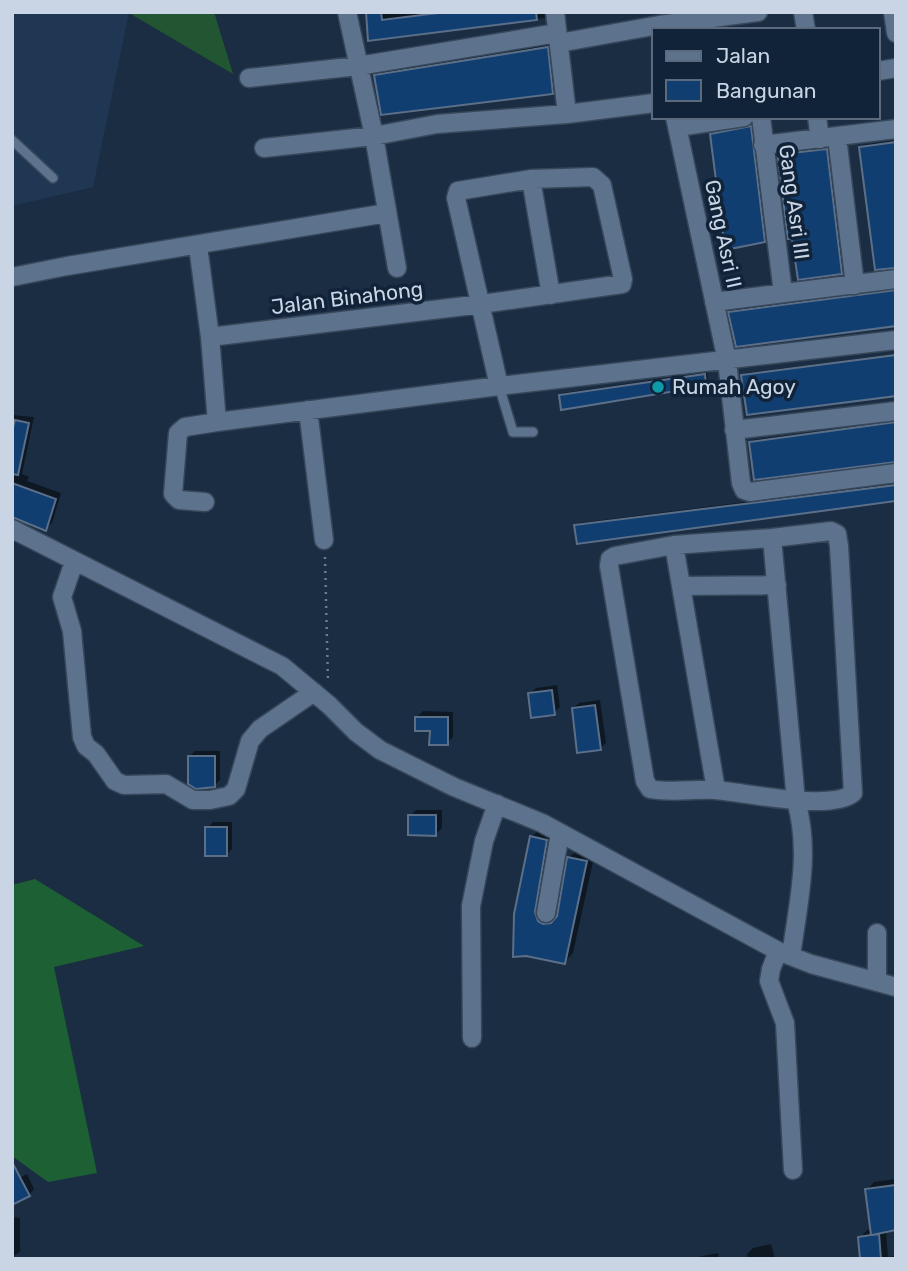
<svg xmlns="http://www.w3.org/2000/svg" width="908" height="1271" viewBox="0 0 908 1271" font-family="Rubik,sans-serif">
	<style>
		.built { fill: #203753 }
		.green { fill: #225632 }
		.forest { fill: #1d6034 }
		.shadow { fill: #0007 }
		.building { fill: #113e70; stroke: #5b6f89; stroke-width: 2 }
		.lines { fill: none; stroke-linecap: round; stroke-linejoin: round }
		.lane-casing { stroke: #37475a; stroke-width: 12 }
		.street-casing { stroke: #37475a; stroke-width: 21 }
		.path { stroke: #6d7d8f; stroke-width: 2.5; stroke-dasharray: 2 5; stroke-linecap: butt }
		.lane { stroke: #5d728c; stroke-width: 9 }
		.street { stroke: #5d728c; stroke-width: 18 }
		.culture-dot { fill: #0f9aa8; stroke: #112339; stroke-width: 2.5 }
		.labels { text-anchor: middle; stroke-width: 7; stroke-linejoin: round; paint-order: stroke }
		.street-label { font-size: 21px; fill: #c9d5e4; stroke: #112339 }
		.poi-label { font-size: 21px; fill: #c9d5e4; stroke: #112339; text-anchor: start }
	</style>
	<rect width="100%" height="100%" fill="#1a2d43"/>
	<path class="built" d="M12 12H129L93 187 12 206Z"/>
	<path class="green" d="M129 12H214L233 74 129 13Z"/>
	<path class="forest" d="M35 879 144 946 54 967 97 1173 48 1182 12 1156V885Z"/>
	<path class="shadow" d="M367 12H546V16L544 18 369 39Z
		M550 45 555 90 552 92 376 76 378 73Z
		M753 125 767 238 764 241 712 134 714 132Z
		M896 140V267L861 148 863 145Z
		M829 147 844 270 841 273 779 159 786 152Z
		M896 289V324L730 312 732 310Z
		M896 354V394L743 376 746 373Z
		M707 372 708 382 706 384 560 396 563 393Z
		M12 415 34 417 22 474 29 477 27 481 61 493 52 523 46 529 12 513Z
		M896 421V460L751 442 753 440Z
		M896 483V499L576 526 579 523Z
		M557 685 560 707 554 713 530 694 536 688Z
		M600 700 606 743 600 749 573 708 579 703Z
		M423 711 453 712V737L447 743 417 717Z
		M195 751H220V780L214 786 189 757Z
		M416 810H442V828L436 834 410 816Z
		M213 822H232V849L226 855 207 828Z
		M540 828 555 831 553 916H559L569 858 578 849 595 853 573 953 565 962 526 954 532 837Z
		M27 1174 34 1189 29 1195 12 1182Z
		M896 1179V1229L886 1231 888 1257 896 1256V1259H861L860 1238 867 1230H872L867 1190 874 1182Z
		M12 1217 20 1218V1252L12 1257Z
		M771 1244 775 1259H748L747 1254 753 1248Z
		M718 1253 719 1259H688Z"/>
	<path class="building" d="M366 12H381L382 20 446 12H536L537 20 368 41Z
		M548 47 553 94 381 115 374 75Z
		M751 126 765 242 725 250 710 134Z
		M896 142V268L875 270 859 147Z
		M827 149 842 274 798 280 792 239H788L778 158H782V154Z
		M896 290V326L736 347 728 312Z
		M896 355V396L747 415 741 375Z
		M705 374 706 386 561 410 559 395Z
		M15 420 29 423 18 475 12 474V431Z
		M896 422V462L754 480 749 442Z
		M12 483 56 499 46 531 12 517Z
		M896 485V501L577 544 574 525Z
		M552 690 555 715 531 718 528 693Z
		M595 705 601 750 577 753 572 708Z
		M415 717H448V745H429L430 731H415Z
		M188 756H215V787L196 789 188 784Z
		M408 815H436V836L408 835Z
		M205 827H227V856H205Z
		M530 836 547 840 535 912 538 921 543 924 551 923 557 916 567 857 587 861 565 964 526 956 513 957 514 914Z
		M12 1162 30 1196 12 1205Z
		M896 1185V1230L872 1235 879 1234 881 1259H860L858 1237 871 1235 865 1189Z"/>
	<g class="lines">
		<defs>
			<path id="lane" d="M12 140 53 178
				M499 386 513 432H533"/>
			<path id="street" d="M347 12 374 136 397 268
				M555 12 567 114
				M803 12 806 30
				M893 12 896 33
				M559 43 659 25 758 12
				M878 71 896 68
				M249 78 358 66 557 33
				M675 117 727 361 741 483 744 490 750 492 896 473
				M761 117 783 293
				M817 117 820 139
				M678 127 744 117
				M837 137 855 285
				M763 145 896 129
				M264 148 374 136 437 124 567 114 654 103
				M531 179 551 295
				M198 246 210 337 217 422 499 386 896 340
				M12 277 67 266 387 213
				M714 302 896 279
				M210 337 482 304 622 284 623 279 602 185 593 177 531 179 458 191 456 198 499 386
				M308 410 324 540
				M734 430 896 411
				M205 502 179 500 173 494 178 433 185 427 217 422
				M12 529 282 666 329 705 356 732 380 750 454 787 542 823 778 951 811 964 896 987
				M831 531 837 534 839 546 853 793C831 812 744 792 715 790 693 789 671 793 650 789L645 781 609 566 610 559 615 556 674 545 772 538Z
				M772 538 796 801C811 852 798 904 791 956
				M674 545 716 790
				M74 562 62 597 72 631 82 737 86 746 96 754 115 781 124 785 166 784 193 800H210L229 796 236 789 250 741 260 729 314 692
				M681 586 777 585
				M546 913 560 833
				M778 951 771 969 769 981 785 1023 793 1170
				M877 982V933
				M472 1038 471 906 484 841 497 804"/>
		</defs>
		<use href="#lane" class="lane-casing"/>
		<use href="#street" class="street-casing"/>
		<path class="path" d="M325 557 328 683"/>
		<use href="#lane" class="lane"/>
		<use href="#street" class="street"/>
	</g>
	<circle class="culture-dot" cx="658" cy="387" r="7"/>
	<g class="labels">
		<g class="street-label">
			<text transform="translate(794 202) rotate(82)" y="7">Gang Asri III</text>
			<text transform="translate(723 234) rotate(78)" y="7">Gang Asri II</text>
			<text transform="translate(347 298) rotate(-7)" y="7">Jalan Binahong</text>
		</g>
		<g class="poi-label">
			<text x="672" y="394">Rumah Agoy</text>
		</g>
	</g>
	<rect width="908" height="1271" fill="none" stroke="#c9d5e4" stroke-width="28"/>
	<rect x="652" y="28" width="228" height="91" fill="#112339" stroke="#5b6a7d" stroke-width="2"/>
	<rect x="666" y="51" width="35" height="10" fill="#5d728c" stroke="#5b6a7d" stroke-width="2"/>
	<text x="716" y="63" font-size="21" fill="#c9d5e4">Jalan</text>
	<rect x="666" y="80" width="35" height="21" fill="#113e70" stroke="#5b6a7d" stroke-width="2"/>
	<text x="716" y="98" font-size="21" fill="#c9d5e4">Bangunan</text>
</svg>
